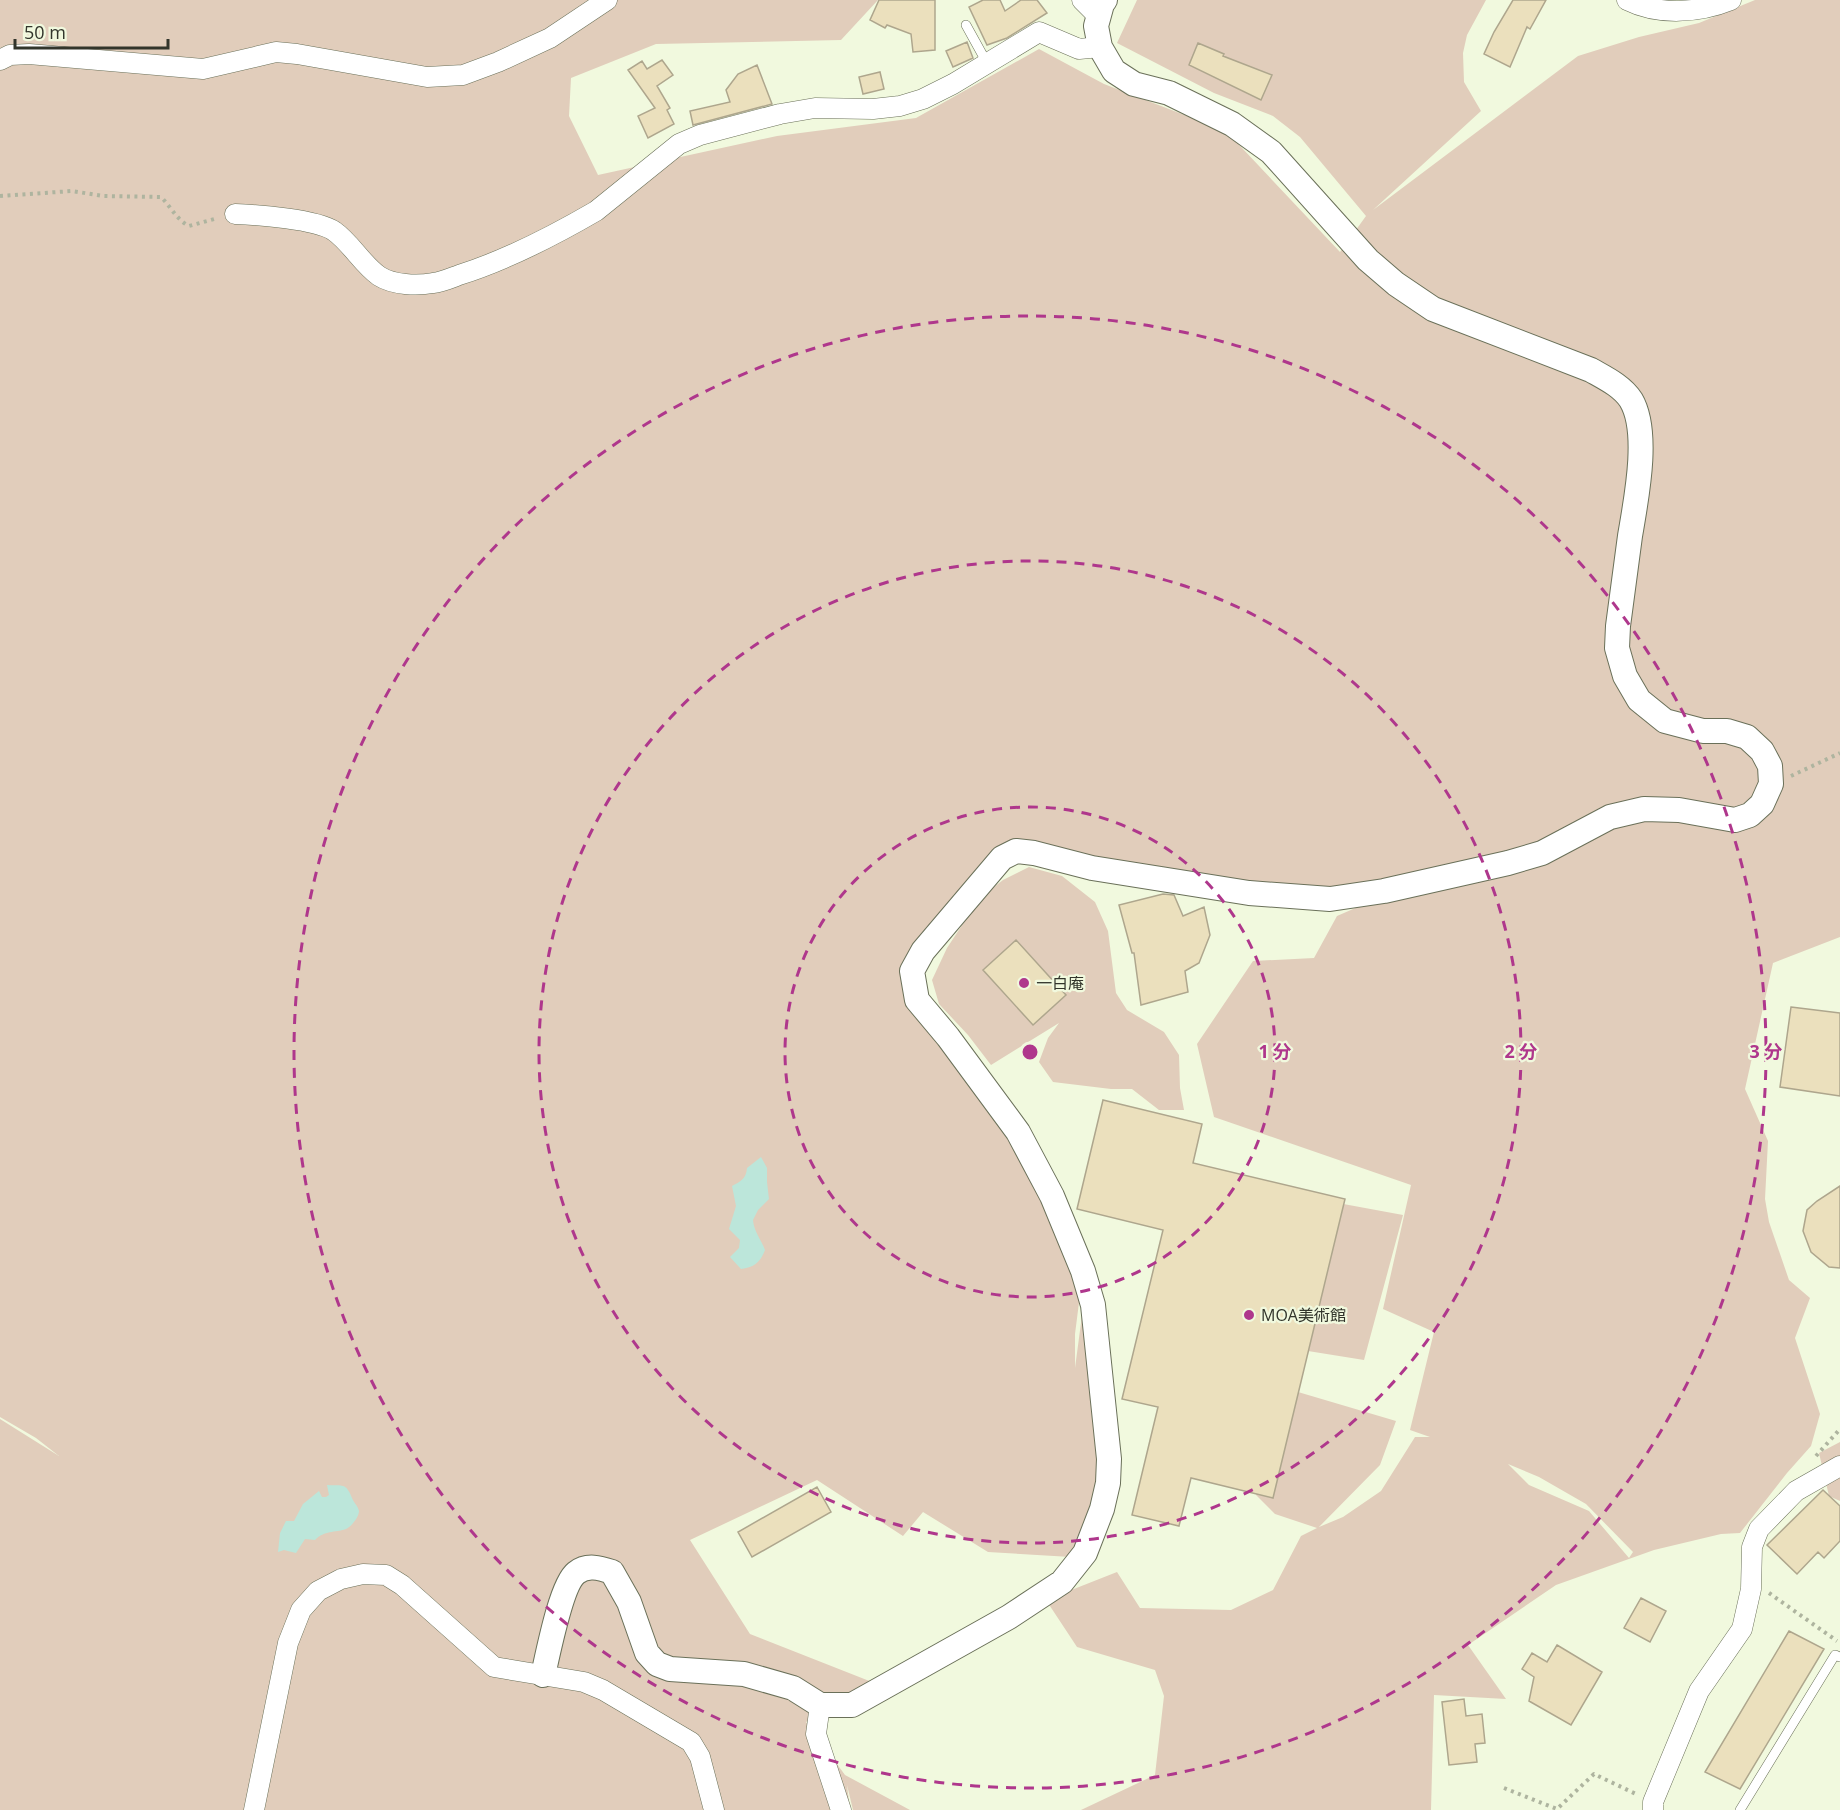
<svg xmlns="http://www.w3.org/2000/svg" width="1840" height="1810" viewBox="0 0 1840 1810" font-family="'Open Sans','Noto Sans JP',sans-serif">
	<style>
		.green { fill: #e1cdbb; fill-rule: evenodd }
		.water { fill: #bce6da }
		.building { fill: #ebe0bd; stroke: #aea68d; stroke-width: 1.5 }
		.lines { fill: none; stroke-linecap: round; stroke-linejoin: round }
		.service-casing { stroke: #6a7059; stroke-width: 10 }
		.minor-casing { stroke: #6a7059; stroke-width: 21 }
		.tertiary-casing { stroke: #6a7059; stroke-width: 26 }
		.path { stroke: #aeb49f; stroke-width: 4; stroke-dasharray: 3 4.5; stroke-linecap: butt }
		.service { stroke: #fff; stroke-width: 9 }
		.minor { stroke: #fff; stroke-width: 20 }
		.tertiary { stroke: #fff; stroke-width: 24 }
		.ring { fill: none; stroke: #af378c; stroke-width: 3; stroke-dasharray: 10 8 }
		.poi-dot { fill: #af378c; stroke: #f1f9de; stroke-width: 2 }
		.labels { text-anchor: middle; stroke-width: 4.5; stroke-linejoin: round; paint-order: stroke }
		.poi-label { font-size: 16px; fill: #32352b; stroke: #f1f9de; text-anchor: start }
		.centre { fill: #af378c; stroke: #f1f9de; stroke-width: 3 }
		.ring-label { font-size: 18px; text-anchor: middle; font-weight: bold; fill: #af378c; stroke: #f1f9de; stroke-width: 4.5; stroke-linejoin: round; paint-order: stroke }
	</style>
	<rect width="100%" height="100%" fill="#f1f9de"/>
	<path class="green" d="M0 0H878L841 40 656 44 571 78 569 116 598 175 777 136 916 118 1039 49 1104 84 1226 131 1340 252 1366 216 1300 137 1273 116 1214 93 1117 43 1137 0H1486L1467 35 1463 53 1464 82 1481 111 1373 210 1578 56 1639 37 1699 23 1755 0H1840V937L1773 963 1745 1089 1768 1141 1765 1199 1769 1222 1789 1280 1810 1298 1795 1338 1820 1414 1811 1446 1787 1473 1740 1533 1721 1534 1654 1550 1556 1585 1468 1645 1506 1699 1434 1695 1431 1810H1081L1155 1775 1164 1696 1155 1670 1077 1647 1046 1600 1117 1572 1140 1608 1231 1610 1273 1590 1301 1536 1317 1528 1275 1514 1256 1495 1298 1392 1396 1421 1380 1465 1319 1527 1343 1517 1381 1491 1415 1437H1430L1410 1430 1434 1332 1383 1309 1411 1185 1214 1117 1197 1044 1253 961 1314 958 1337 916 1425 878 1333 892 999 849 906 956 907 1003 1025 1154 1083 1271 1075 1334V1368L1083 1308 1109 1459 1071 1557 988 1552 923 1512 903 1536 817 1480 690 1540 750 1634 877 1684 806 1722 845 1775 910 1810H853L847 1785 850 1810H0V1419L59 1456 36 1438 0 1417ZM1508 1464 1539 1477 1586 1504 1633 1552 1629 1558 1589 1511 1529 1485Z
		M1029 867 1062 876 1095 902 1108 931 1116 993 1127 1010 1164 1032 1179 1055 1180 1088 1184 1110H1159L1132 1089H1111L1053 1082 1039 1062 1048 1038 1059 1023 991 1065 968 1035 939 1004 932 980 947 948 980 898 1003 880Z
		M1338 1203 1403 1215 1364 1360 1308 1351Z
		M1840 1442V1501L1829 1496 1819 1453Z"/>
	<path class="water" d="M761 1157 767 1168V1182L769 1199 758 1210 753 1220C754 1232 761 1239 765 1250 760 1263 754 1267 741 1269L730 1257 739 1248 740 1240 729 1229 736 1206 732 1186C741 1181 746 1179 747 1168Z
		M327 1485C342 1486 346 1482 352 1498 354 1503 358 1506 359 1511 359 1517 351 1527 346 1529 334 1533 325 1530 315 1540L305 1539 296 1553 284 1550 278 1552 280 1533 286 1521H294L303 1504 319 1491 322 1497H326L329 1495Z"/>
	<path class="building" d="M879 0H935V50L913 52 911 34 887 25 885 28 870 20Z
		M983 0H1000L1005 11 1021 0H1037L1047 13 1007 38 987 45 969 7Z
		M1513 0H1546L1530 29 1527 27 1510 67 1484 54 1494 32Z
		M967 42 973 58 953 67 946 51Z
		M1198 43 1224 54 1223 56 1272 75 1261 100 1189 65Z
		M662 60 673 75 657 86 670 108 667 110 674 124 648 138 638 116 655 108 628 70 642 61 647 69Z
		M757 65 772 104 693 125 690 111 730 102 726 90 738 74Z
		M880 72 884 89 863 94 859 77Z
		M1163 894 1174 895 1183 916 1204 907 1210 935 1199 963 1185 971 1188 992 1141 1005 1134 953H1132L1119 905Z
		M1016 940 1066 995 1033 1025 983 970Z
		M1791 1007 1840 1013V1096L1780 1087Z
		M1103 1100 1202 1124 1193 1163 1345 1199 1273 1498 1191 1478 1179 1526 1132 1515 1158 1407 1122 1399 1163 1230 1077 1209Z
		M1840 1186V1268L1829 1267 1811 1252 1803 1231 1807 1210 1817 1201Z
		M817 1487 831 1512 752 1557 738 1532Z
		M1823 1490 1840 1506V1541L1824 1558 1818 1552 1797 1574 1767 1545Z
		M1641 1598 1666 1611 1650 1642 1624 1628Z
		M1789 1631 1824 1649 1740 1789 1705 1772Z
		M1557 1645 1602 1672 1571 1725 1529 1701 1534 1677 1522 1669 1532 1653 1547 1662Z
		M1464 1699 1466 1716 1482 1714 1485 1743 1475 1744 1477 1762 1449 1765 1442 1702Z"/>
	<g class="lines">
		<defs>
			<path id="service" d="M966 25 987 63
				M1740 1810 1835 1655 1840 1657"/>
			<path id="minor" d="M1082 0 1098 16
				M1627 0C1659 16 1699 13 1731 0
				M0 60 10 55 29 54 203 69 276 52 297 54 427 77 463 75 498 62 550 38 607 0
				M235 214C258 215 316 219 334 231 351 243 362 264 379 276 393 285 417 286 433 283 442 282 451 278 459 275 507 260 553 236 596 211L679 144 700 135 780 114 815 108 873 109 900 106 923 99 953 84 1039 32 1079 49 1100 47
				M820 1705 816 1734 841 1810
				M254 1810 288 1643 301 1610 318 1591 341 1579 363 1574 386 1575 402 1585 494 1667 584 1682 603 1690 691 1742 700 1757 714 1810
				M1653 1810V1802L1699 1691 1742 1629 1751 1589 1752 1547 1759 1529 1796 1491 1840 1466"/>
			<path id="tertiary" d="M543 1675C548 1654 561 1585 576 1573 587 1564 600 1568 612 1572L629 1602 647 1653 657 1664 670 1669 744 1674 793 1688 820 1705H852L1009 1617 1062 1582 1085 1553 1102 1509 1108 1483 1109 1459 1093 1305 1083 1271 1052 1196 1018 1132 948 1037 917 1000 912 971 923 951 1002 858 1016 851 1034 853 1092 868 1249 893 1330 899 1384 891 1508 863 1542 853 1610 817 1644 809 1679 810 1735 820 1750 815 1762 804 1771 784 1770 766 1762 751 1747 737 1727 731H1703L1665 721 1639 700 1625 676 1617 648 1618 626C1622 596 1626 566 1630 536 1636 500 1650 432 1631 400 1622 386 1605 378 1591 370L1433 309 1396 284 1368 260 1271 152 1232 124 1169 93 1134 84 1114 71 1100 47 1096 26 1102 4 1105 0"/>
		</defs>
		<use href="#service" class="service-casing"/>
		<use href="#minor" class="minor-casing"/>
		<use href="#tertiary" class="tertiary-casing"/>
		<path class="path" d="M0 196 72 191 103 196 161 197C171 207 177 220 189 226L218 218
			M1791 776 1840 753
			M1816 1456 1840 1429
			M1769 1593 1837 1641
			M1504 1788 1557 1809 1594 1774 1636 1794"/>
		<use href="#service" class="service"/>
		<use href="#minor" class="minor"/>
		<use href="#tertiary" class="tertiary"/>
	</g>
	<g class="ring">
		<circle cx="1030" cy="1052" r="245"/>
		<circle cx="1030" cy="1052" r="491"/>
		<circle cx="1030" cy="1052" r="736"/>
	</g>
	<g class="poi-dot">
		<circle cx="1024" cy="983" r="6"/>
		<circle cx="1249" cy="1315" r="6"/>
	</g>
	<g class="labels">
		<g class="poi-label">
			<text x="1036" y="989">一白庵</text>
			<text x="1261" y="1321">MOA美術館</text>
		</g>
	</g>
	<circle cx="1030" cy="1052" r="9" class="centre"/>
	<g class="ring-label">
		<text x="1275" y="1058">1 分</text>
		<text x="1521" y="1058">2 分</text>
		<text x="1766" y="1058">3 分</text>
	</g>
	<path d="M15 39v9h153v-9" fill="none" stroke="#32352b" stroke-width="3"/>
	<text x="24" y="39" font-size="18" fill="#32352b" stroke="#f1f9de" stroke-width="4.5" paint-order="stroke">50 m</text>
</svg>
